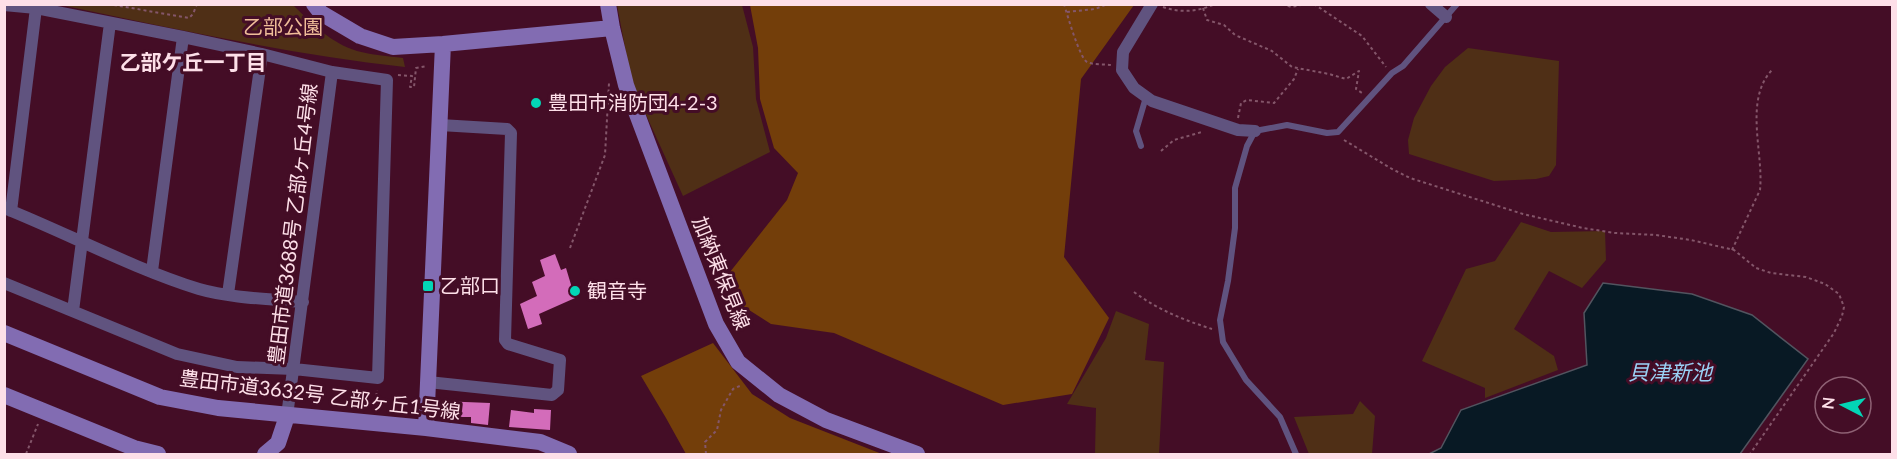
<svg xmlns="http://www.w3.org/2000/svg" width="1897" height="459" viewBox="0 0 1897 459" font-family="Lato,'Noto Sans JP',sans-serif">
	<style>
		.green { fill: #4f2f16 }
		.forest { fill: #733e0a }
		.water { fill: #081924; stroke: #52545f; stroke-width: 1.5 }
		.building { fill: #d36cba }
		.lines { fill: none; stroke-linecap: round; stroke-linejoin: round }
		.path { stroke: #84566a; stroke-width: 2; stroke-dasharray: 3 3; stroke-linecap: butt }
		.lane { stroke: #60537f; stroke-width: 6 }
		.street { stroke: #60537f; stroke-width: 12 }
		.secondary { stroke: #826cb2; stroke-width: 16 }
		.poi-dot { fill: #03d5b6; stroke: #440d26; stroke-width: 2 }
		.labels { text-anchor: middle; stroke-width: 6; stroke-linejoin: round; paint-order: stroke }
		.park-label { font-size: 20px; fill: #efbd98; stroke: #440d26 }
		.poi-label { font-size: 20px; fill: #fddfe8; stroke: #440d26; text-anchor: start }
		.street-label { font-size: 20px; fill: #fddfe8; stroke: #440d26 }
		.neighbourhood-label { font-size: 21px; font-weight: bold; fill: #fddfe8; stroke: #440d26 }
		.water-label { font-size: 21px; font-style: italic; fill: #9ad1f5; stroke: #440d26 }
	</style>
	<rect width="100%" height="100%" fill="#440d26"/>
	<path class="green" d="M61 5H293C312 24 331 43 357 51 371 55 388 56 403 58L405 67C289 54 175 29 61 5Z
		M617 5H742L753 47 756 99 770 152 683 196 632 84Z
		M1468 48 1559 61 1556 165 1549 176 1536 179 1494 181 1409 154 1408 140 1414 118 1431 86 1445 67Z
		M1521 222 1551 232 1605 231 1606 260 1582 288 1549 271 1514 329 1554 356 1558 370 1485 398V388L1422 361 1466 269 1495 261Z
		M1116 311 1149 324 1145 360 1164 362 1159 454H1095L1096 408 1067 404 1106 338Z
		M1360 401 1375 416 1372 454H1309L1294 417 1353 414Z"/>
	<path class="forest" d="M750 5H1134L1081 79 1064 257 1109 318 1072 394 1003 405 834 333 771 324 738 303 730 272 787 200 798 173 774 148 760 99 758 48Z
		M713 343 752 394 790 418 882 454H686L666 418 641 376Z"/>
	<path class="water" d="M1603 283 1692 294 1752 315 1808 359 1740 454H1429L1441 448 1461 410 1587 365 1584 313Z"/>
	<path class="building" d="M555 254 561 270 566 268 575 298 539 314 542 324 528 329 520 304 537 296 532 282 545 276 540 260Z
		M440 401 490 403 488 425 471 423V417H440Z
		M534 409 551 410 550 430 509 427 511 410 534 413Z"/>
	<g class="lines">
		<path class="path" d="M108 4 189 18 193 14 197 4
			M1064 4C1067 14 1080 59 1087 62 1093 65 1103 64 1111 65
			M1282 4 1291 7 1306 4
			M1314 4 1362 36 1386 67
			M1163 7C1180 13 1198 12 1215 4
			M1203 8 1207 20 1224 25 1235 35 1272 51 1292 67 1329 74 1346 79 1359 71 1356 89 1362 93
			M1067 12 1095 9 1108 4
			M398 75 412 76 410 87H414L416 68 427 66
			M1238 118 1241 103 1247 100 1274 103 1294 79 1298 69
			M1344 140 1392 169 1410 178 1523 214 1583 228 1615 233 1656 235 1691 240 1734 250 1756 268 1771 273 1806 277 1825 284 1839 294 1844 307 1842 316 1834 333 1750 454
			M1161 151 1174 140 1202 132
			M570 248 605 155 609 83
			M1732 250 1760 190C1764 153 1743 99 1773 69
			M1134 292C1158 310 1184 320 1212 329
			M375 408 377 390
			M26 454 38 424
			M706 454 705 442 717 430 721 410 733 389 742 385"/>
		<path class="lane" d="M1141 146 1136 131 1146 97
			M1296 454 1280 417 1246 380 1223 342 1220 320 1228 281 1235 228V188L1247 146 1255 131 1287 125 1327 133 1338 132 1392 73 1403 66 1457 4"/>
		<path class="street" d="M1152 4 1123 52 1122 70 1134 88 1152 101 1238 130 1255 131
			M1431 4 1446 17
			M4 5 36 8 183 37 262 54 332 72 387 80 378 378 294 369 237 367 177 354 4 283
			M4 208C69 234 132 268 199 289 230 298 270 299 303 302
			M11 211 36 8
			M152 271 183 37
			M228 294 262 54
			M73 311 110 23
			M428 382 552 395 558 390 560 360 508 344 505 340 511 133 507 129 440 125
			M287 416 332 72"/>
		<path class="secondary" d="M314 4 321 13 360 36 393 47 443 44 612 28
			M608 4 612 28 626 85 716 324 738 362 779 395 826 420 917 454
			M4 333 160 397 218 408 426 428 540 442 569 454
			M4 395 134 448 158 454
			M426 428 443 44
			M265 454 278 443 287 416"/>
	</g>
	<g class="poi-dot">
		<circle cx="536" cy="103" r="6"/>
		<rect x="422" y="280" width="12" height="12" rx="3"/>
		<circle cx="575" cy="291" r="6"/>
	</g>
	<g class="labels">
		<g class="park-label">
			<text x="283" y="34">乙部公園</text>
		</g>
		<g class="poi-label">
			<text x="548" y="110">豊田市消防団4-2-3</text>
			<text x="440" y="293">乙部口</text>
			<text x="587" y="298">観音寺</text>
		</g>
		<g class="street-label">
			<text transform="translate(293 224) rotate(-83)" y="7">豊田市道3688号 乙部ヶ丘4号線</text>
			<text transform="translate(721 273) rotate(68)" y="7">加納東保見線</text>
			<text transform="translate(320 395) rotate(7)" y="7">豊田市道3632号 乙部ヶ丘1号線</text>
		</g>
		<g class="neighbourhood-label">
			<text x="193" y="70">乙部ケ丘一丁目</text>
		</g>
		<g class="water-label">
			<text x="1670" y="380">貝津新池</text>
		</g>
	</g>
	<rect width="1897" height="459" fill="none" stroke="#fddfe8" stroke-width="12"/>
	<g transform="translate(1843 405) rotate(277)"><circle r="28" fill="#440d26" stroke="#8e6174" stroke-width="1.5"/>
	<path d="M0-4.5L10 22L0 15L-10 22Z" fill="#03d5b6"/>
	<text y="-9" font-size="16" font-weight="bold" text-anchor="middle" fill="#fddfe8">N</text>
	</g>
</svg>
